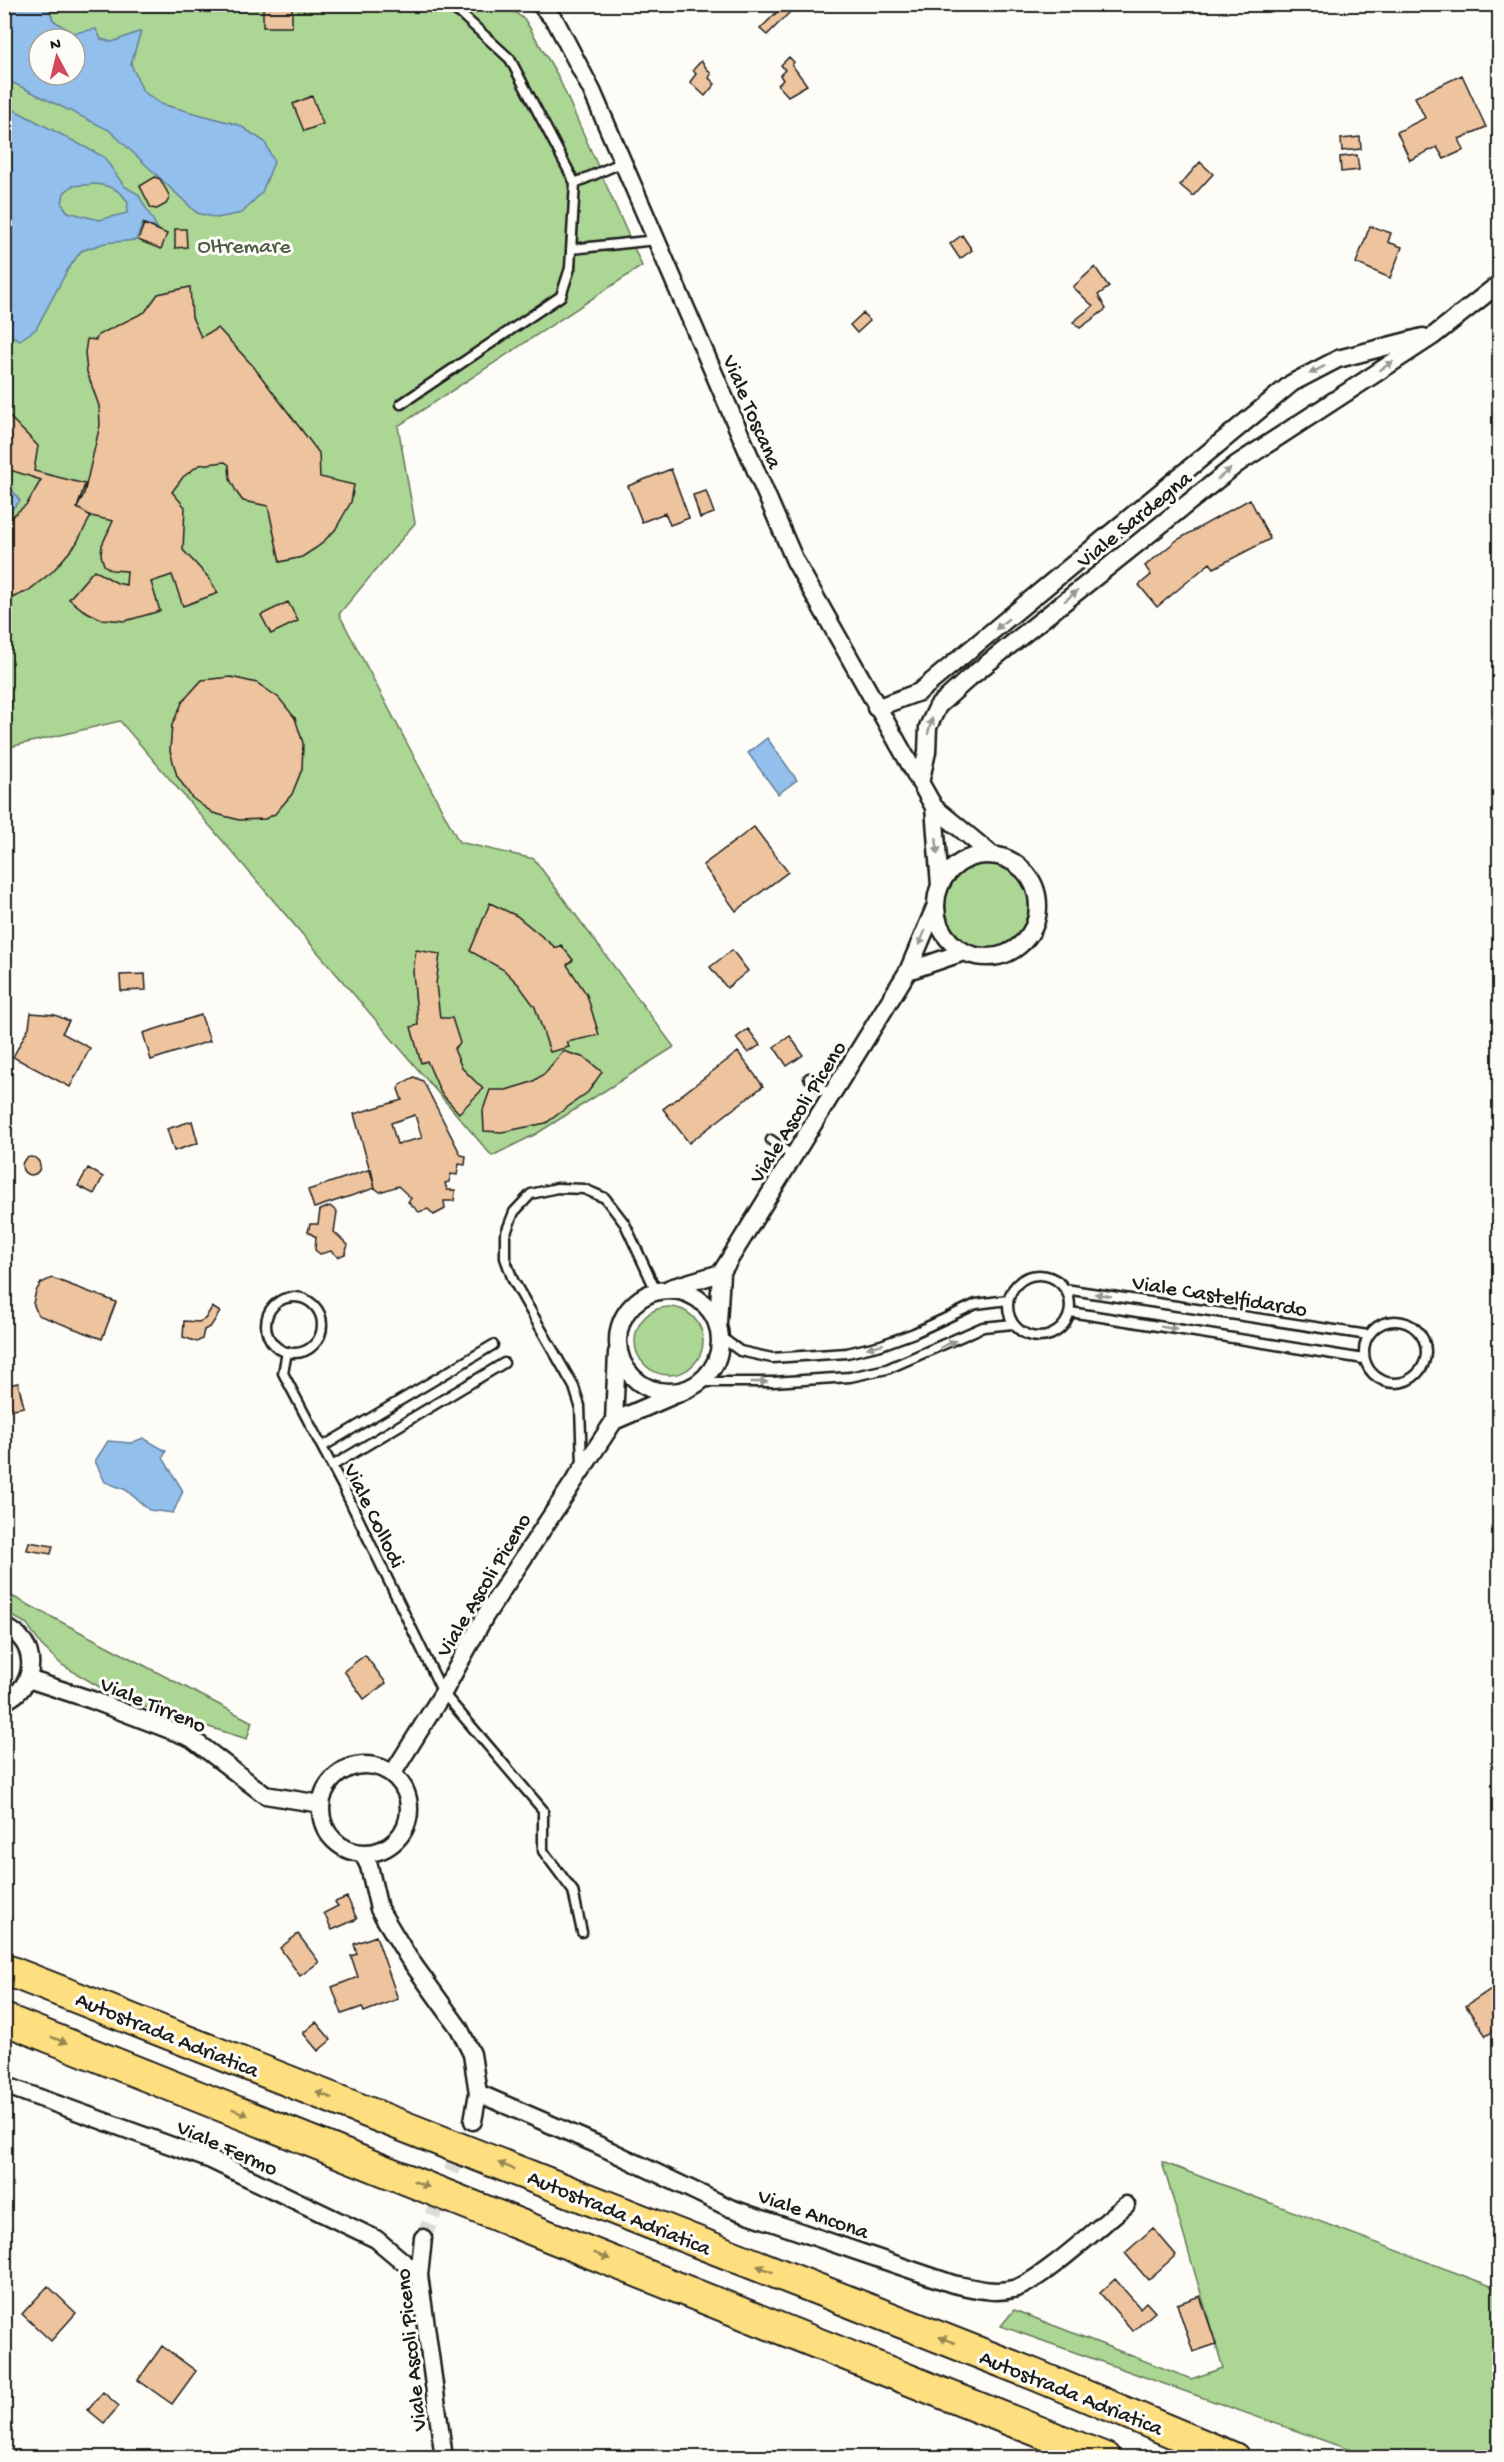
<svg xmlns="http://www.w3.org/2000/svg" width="1504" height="2462" viewBox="0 0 1504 2462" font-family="'Gochi Hand',sans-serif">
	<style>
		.green { fill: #acd694; stroke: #647958; stroke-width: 1.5; fill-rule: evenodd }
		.water { fill: #92bfeb; stroke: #637e98; stroke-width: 1.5; fill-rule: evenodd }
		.building { fill: #edc49d; stroke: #1c1c1c; stroke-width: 1.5; fill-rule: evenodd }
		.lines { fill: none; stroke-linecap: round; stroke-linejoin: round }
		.street-tunnel { stroke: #dbdad6; stroke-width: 16; stroke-dasharray: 16 8; stroke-linecap: butt }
		.lane-casing { stroke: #1c1c1c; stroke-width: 13 }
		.street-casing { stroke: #1c1c1c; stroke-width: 21 }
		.highway-casing { stroke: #1c1c1c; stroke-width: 34 }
		.lane { stroke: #fdfcf7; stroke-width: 8 }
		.street { stroke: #fdfcf7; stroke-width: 16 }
		.highway { stroke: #fddf80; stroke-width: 30 }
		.oneway { fill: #989794 }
		.oneway2 { fill: #988753 }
		.labels { text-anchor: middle; stroke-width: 6; stroke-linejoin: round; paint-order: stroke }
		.park-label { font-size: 22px; fill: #4e5d46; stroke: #fdfcf7 }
		.street-label { font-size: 22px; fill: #1c1c1c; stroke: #fdfcf7 }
	</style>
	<rect width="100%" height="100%" fill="#fdfcf7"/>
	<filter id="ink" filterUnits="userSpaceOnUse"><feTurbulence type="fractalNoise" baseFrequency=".0167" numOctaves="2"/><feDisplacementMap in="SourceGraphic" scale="12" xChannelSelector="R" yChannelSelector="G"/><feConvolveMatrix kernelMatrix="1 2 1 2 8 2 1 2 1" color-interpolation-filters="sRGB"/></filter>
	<g filter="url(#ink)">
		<path class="green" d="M4 5H506L525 20 557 74 642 266 398 426 415 523 339 614 459 842 534 859 674 1047 536 1134 492 1156 120 721 5 748ZM39 39H75V75H39Z
			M944 906a43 43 0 1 1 86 0a43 43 0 1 1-86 0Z
			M635 1341a34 34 0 1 1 68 0a34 34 0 1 1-68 0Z
			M4 1592 252 1722 247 1739 120 1699 62 1665 41 1645 27 1624 5 1612Z
			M1162 2162 1499 2289V2457H1370L1001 2326 1014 2310 1191 2379 1223 2368Z"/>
		<path class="water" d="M4 5H48L53 20 73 33 96 29 101 39 112 42 141 31 131 64 143 91 161 104 239 125 265 142 274 162 262 192 242 213 217 218 197 213 109 130 5 79ZM39 39H75V75H39Z
			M5 105 104 157 124 186 138 194 158 229 143 223 136 240 105 243 81 251 67 271 36 329 20 340 5 333ZM97 184C112 187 119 189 128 202L127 213 99 220 68 212 62 204 64 193 72 186Z
			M5 450C8 457 6 462 6 469 6 481 13 492 20 501L5 516Z
			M767 738 797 780 778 794 748 753Z
			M143 1438 166 1451 163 1458 183 1491 173 1513 149 1510 126 1490 105 1482 95 1461 108 1441 131 1443Z"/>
		<path class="building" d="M263 4H292V27H263Z
			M785 4 794 8 767 35 760 29Z
			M789 57 794 62 792 65 807 85 788 96 778 85 783 80 780 75 785 70 781 65Z
			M701 61 711 74 709 78 715 84 705 96 690 82 696 74 693 70Z
			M1462 75 1486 127 1459 139 1464 150 1444 159 1437 147 1410 160 1397 132 1425 118 1415 97Z
			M312 96 323 124 304 131 293 104Z
			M1360 137 1361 149 1342 151 1341 139Z
			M1357 155 1359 170 1341 172 1340 157Z
			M1200 162 1213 174 1193 196 1180 185Z
			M155 177 160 179 170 197 166 204 157 209 151 208 140 186Z
			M144 224 167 234 161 249 138 240Z
			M1370 226 1391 233 1388 242 1402 247 1390 278 1356 263Z
			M175 229H186L187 247 175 248Z
			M962 235 972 250 960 259 950 244Z
			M1095 267 1109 287 1098 295 1106 309 1080 328 1073 322 1093 306 1073 287Z
			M190 287 192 317 201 337 218 328 253 366 319 453 320 477 354 485 351 502 335 530 319 546 302 557 280 562 268 506 243 501 237 493 230 479 229 465 225 462 199 465 183 477 172 492 185 507 183 550 208 577 218 593 183 606 172 575 151 582 160 611 125 621 101 619 83 610 69 599 94 570 117 583 126 585 127 571 111 570 104 565 101 555 102 545 113 521 91 516 77 508 84 494 100 425 99 406 87 372 85 353 87 339 96 340 98 335 145 312 158 294Z
			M863 313 870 321 857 333 850 325Z
			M4 411 38 446 34 471 85 484 77 508 91 516 76 544 53 571 28 591 4 601V523L27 504 41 480 10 470 9 456 4 446Z
			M671 469 689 518 670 525 665 513 642 522 628 486Z
			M706 491 714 513 700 518 693 495Z
			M1250 499 1270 539 1214 568 1210 563 1157 607 1139 585 1151 575 1145 566 1177 540Z
			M288 602 298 621 271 634 261 615Z
			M231 677 257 683 279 698 295 718 303 743 302 769 292 794 275 814 265 819 239 820 213 813 192 798 177 776 170 751 172 725 183 701 202 680Z
			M754 827 788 872 736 911 703 865Z
			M490 903 517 916 556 948 561 945 573 960 567 965 587 995 599 1035 567 1042 569 1047 550 1052 535 1007 518 984 504 970 470 951Z
			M416 950 440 954 436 984 440 1018H452L460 1043 454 1049 462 1068 483 1089 459 1113 441 1093 427 1061 421 1063 411 1027 418 1025 413 972Z
			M732 950 748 971 727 988 710 967Z
			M145 974 146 990 121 991 120 975Z
			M31 1013 55 1015 69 1021 62 1033 90 1048 70 1087 13 1057 29 1027Z
			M201 1015 210 1041 151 1060 143 1033Z
			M748 1029 760 1045 748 1053 736 1038Z
			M790 1036 803 1055 787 1066 774 1047Z
			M563 1051 585 1058 602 1072 588 1092 546 1123 502 1132 484 1131 483 1110 490 1090H506L532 1082 545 1073Z
			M738 1052 763 1086 689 1143 663 1109Z
			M414 1077 423 1081 461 1155 466 1156 465 1165 459 1164 457 1175 451 1174 449 1182 445 1183 447 1190H455L454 1201H444L445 1209 434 1215 428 1209 419 1212 408 1202 411 1198 398 1186 380 1192 375 1188 354 1114 402 1100 398 1089 401 1084ZM415 1115 422 1138 397 1144 391 1123Z
			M192 1121 198 1143 174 1151 167 1129Z
			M22 1166a9 9 0 1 1 18 0a9 9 0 1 1-18 0Z
			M88 1168 103 1177 94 1194 78 1186Z
			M371 1169 375 1188 314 1208 308 1190Z
			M330 1206 337 1212 334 1232 348 1245 345 1254 338 1257 331 1251 320 1254 315 1250 316 1237 308 1232 310 1224H318L320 1210Z
			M52 1278 116 1302 102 1339 38 1315 33 1303 36 1291 41 1283Z
			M212 1307 220 1312 211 1326 204 1330 202 1339 197 1342 183 1337 184 1321 199 1322 205 1319Z
			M18 1383 24 1407 4 1411V1386Z
			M29 1542 53 1546 51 1554 27 1550Z
			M365 1655 386 1683 364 1699 344 1671Z
			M347 1897 357 1919 332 1930 324 1913 338 1906 335 1902Z
			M298 1934 319 1962 300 1976 280 1948Z
			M376 1936 398 1999 364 2012 362 2007 342 2014 332 1987 358 1977 351 1956 357 1954 354 1944Z
			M1500 1983V2026L1486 2036 1466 2006Z
			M316 2022 331 2040 318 2051 303 2033Z
			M1153 2228 1176 2255 1148 2280 1125 2253Z
			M1115 2279 1140 2308 1146 2302 1155 2312 1133 2331 1100 2293Z
			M48 2286 76 2313 51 2341 22 2314Z
			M1200 2296 1216 2344 1193 2352 1177 2304Z
			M162 2346 196 2371 172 2404 138 2380Z
			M103 2392 119 2406 104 2423 88 2410Z"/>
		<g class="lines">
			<path class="street-tunnel" d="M423 2238 473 2121"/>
			<defs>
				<path id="lane" d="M575 183 623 162
					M571 249 656 240
					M401 404 561 296 570 268 575 183 510 59 461 14 446 4
					M809 1078 831 1096
					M771 1140 794 1157
					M1008 1306a31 31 0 1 1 62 0a31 31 0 1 1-62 0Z
					M1065 1289 1368 1335
					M266 1325a28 28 0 1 1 56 0a28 28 0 1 1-56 0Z
					M1070 1312 1364 1359
					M1364 1352a31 31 0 1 1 62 0a31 31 0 1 1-62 0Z
					M721 1337 740 1351 772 1358 847 1353 881 1345 914 1333 976 1304 1008 1300
					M287 1352 283 1373 343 1487 443 1693 543 1810V1851L573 1891 582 1932
					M701 1382H773L850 1377 887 1369 983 1327 1013 1324
					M322 1447 493 1345
					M582 1465 580 1406 574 1387 513 1280 505 1258V1235L514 1212 531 1194 557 1188 584 1189 605 1198 625 1224 656 1291
					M332 1466 504 1363"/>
				<path id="street" d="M540 4 556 22 592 91 795 561 934 807 991 854
					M876 708 919 692 1292 383 1338 359 1423 337
					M920 783 927 752 928 727 938 706 969 678 1237 464 1433 336 1500 283
					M934 807 940 886
					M936 906a51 51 0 1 1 102 0a51 51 0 1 1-102 0Z
					M908 971 964 952
					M670 1288 721 1273
					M618 1341a51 51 0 1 1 102 0a51 51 0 1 1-102 0Z
					M718 1323 721 1273 908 971 936 905
					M614 1421 617 1353
					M4 1627C39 1640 39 1687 4 1701
					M28 1679 92 1700 191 1738 265 1795 321 1804
					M321 1809a44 44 0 1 1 88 0a44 44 0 1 1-88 0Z
					M393 1773 443 1693 485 1616 614 1421 686 1390
					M363 1854 369 1866 379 1909 408 1957 459 2028 472 2054 478 2093 473 2121
					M4 2085 211 2160 376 2239 419 2275
					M478 2093 596 2144 730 2208 953 2284C973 2288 993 2294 1013 2289 1038 2284 1103 2223 1126 2205
					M423 2238 419 2275 444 2458"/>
				<path id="highway" d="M4 1969 1038 2376 1234 2458
					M4 2019 1105 2458"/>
			</defs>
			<use href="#lane" class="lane-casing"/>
			<use href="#street" class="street-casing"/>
			<use href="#highway" class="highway-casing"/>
			<use href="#lane" class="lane"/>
			<use href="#street" class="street"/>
			<use href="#highway" class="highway"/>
		</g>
		<defs><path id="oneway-solid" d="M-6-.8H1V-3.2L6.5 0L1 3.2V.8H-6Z" transform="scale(1.5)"/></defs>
		<g class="oneway">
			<use href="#oneway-solid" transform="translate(1386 366) rotate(-33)"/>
			<use href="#oneway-solid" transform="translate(1317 370) rotate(153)"/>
			<use href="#oneway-solid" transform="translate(1224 474) rotate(-39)"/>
			<use href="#oneway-solid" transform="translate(1071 596) rotate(-39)"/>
			<use href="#oneway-solid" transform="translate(1002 624) rotate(140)"/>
			<use href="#oneway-solid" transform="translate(930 726) rotate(-75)"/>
			<use href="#oneway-solid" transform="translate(937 846) rotate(85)"/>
			<use href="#oneway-solid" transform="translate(922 938) rotate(113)"/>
			<use href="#oneway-solid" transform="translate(1103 1295) rotate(-171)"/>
			<use href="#oneway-solid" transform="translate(1169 1328) rotate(9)"/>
			<use href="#oneway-solid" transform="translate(948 1344) rotate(-25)"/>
			<use href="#oneway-solid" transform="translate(875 1346) rotate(166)"/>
			<use href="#oneway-solid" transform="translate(759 1382)"/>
		</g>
		<g class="oneway2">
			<use href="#oneway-solid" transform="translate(59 2040) rotate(22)"/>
			<use href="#oneway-solid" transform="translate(324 2095) rotate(-158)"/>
			<use href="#oneway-solid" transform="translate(240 2112) rotate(22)"/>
			<use href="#oneway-solid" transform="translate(506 2166) rotate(-158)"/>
			<use href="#oneway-solid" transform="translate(421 2184) rotate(22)"/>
			<use href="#oneway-solid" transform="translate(602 2256) rotate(22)"/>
			<use href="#oneway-solid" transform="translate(765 2269) rotate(-158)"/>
			<use href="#oneway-solid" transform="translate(947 2340) rotate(-158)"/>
		</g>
	</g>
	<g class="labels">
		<g class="park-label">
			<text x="244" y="252">Oltremare</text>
		</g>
		<g class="street-label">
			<text transform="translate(754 411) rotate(67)" y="8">Viale Toscana</text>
			<text transform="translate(1133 518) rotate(-39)" y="8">Viale Sardegna</text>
			<text transform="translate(796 1111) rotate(-58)" y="8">Viale Ascoli Piceno</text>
			<text transform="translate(1220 1294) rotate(9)" y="8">Viale Castelfidardo</text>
			<text transform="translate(376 1515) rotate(64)" y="8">Viale Collodi</text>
			<text transform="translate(482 1584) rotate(-59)" y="8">Viale Ascoli Piceno</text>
			<text transform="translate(154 1703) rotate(23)" y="8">Viale Tirreno</text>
			<text transform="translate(168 2033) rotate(22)" y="8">Autostrada Adriatica</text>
			<text transform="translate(228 2146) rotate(24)" y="8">Viale Fermo</text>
			<text transform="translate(620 2211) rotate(22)" y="8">Autostrada Adriatica</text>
			<text transform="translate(814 2212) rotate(19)" y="8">Viale Ancona</text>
			<text transform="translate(409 2350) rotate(-96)" y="8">Viale Ascoli Piceno</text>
			<text transform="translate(1072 2391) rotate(22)" y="8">Autostrada Adriatica</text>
		</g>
	</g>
	<rect width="1504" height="2462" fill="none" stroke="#fdfcf7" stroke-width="24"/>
	<rect x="12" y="12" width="1480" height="2438" fill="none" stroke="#1c1c1c" stroke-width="2" filter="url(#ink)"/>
	<g transform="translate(57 57) rotate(353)"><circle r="28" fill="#fdfcf7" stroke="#a3a29f" stroke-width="1.5"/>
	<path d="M0-4.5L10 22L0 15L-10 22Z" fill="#d1495b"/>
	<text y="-9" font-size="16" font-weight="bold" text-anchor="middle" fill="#1c1c1c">N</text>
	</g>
</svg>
